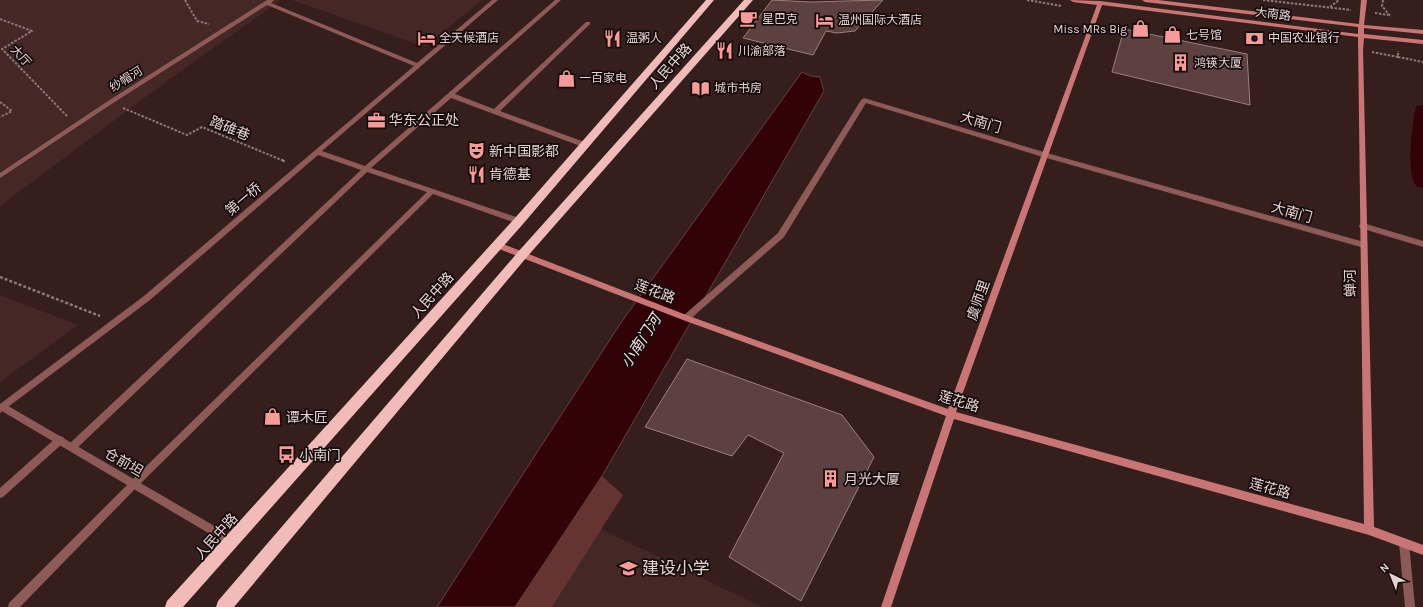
<svg xmlns="http://www.w3.org/2000/svg" width="1423" height="607" viewBox="0 0 1423 607" font-family="Karla,'Noto Sans SC',sans-serif">
	<style>
		.built { fill: #452726 }
		.green { fill: #643332 }
		.water { fill: #310307; stroke: #674144 }
		.lines { fill: none; stroke-linecap: round; stroke-linejoin: round }
		.canal { fill: #310307; fill-rule: evenodd }
		.building { fill: #5c4140; stroke: #9c7e7c }
		.path-far1 { stroke: #8d7978; stroke-width: 2; stroke-dasharray: 2.5 1.5; stroke-linecap: butt }
		.path { stroke: #8d7978; stroke-width: 2.5; stroke-dasharray: 3 2; stroke-linecap: butt }
		.lane { fill: #8e5a58; fill-rule: evenodd }
		.street { fill: #8e5a58; fill-rule: evenodd }
		.secondary { fill: #c87675; fill-rule: evenodd }
		.highway { fill: #f0bbb9; fill-rule: evenodd }
		.labels { text-anchor: middle; stroke-width: 3.5; stroke-linejoin: round; paint-order: stroke }
		.far-street-label { font-size: 12px; fill: #e4d3d2; stroke: #160b0b }
		.far-poi-label { font-size: 12px; fill: #e4d3d2; stroke: #160b0b; text-anchor: start }
		.street-label { font-size: 14px; fill: #e4d3d2; stroke: #160b0b }
		.poi-label { font-size: 14px; fill: #e4d3d2; stroke: #160b0b; text-anchor: start }
		.water-label { font-size: 15px; font-style: italic; fill: #f3dddc; stroke: #160b0b }
		.near-poi-label { font-size: 17px; fill: #e4d3d2; stroke: #160b0b; text-anchor: start }
	</style>
	<rect width="100%" height="100%" fill="#361e1d"/>
	<path class="built" d="M0 0H281L159 87 0 206Z
		M292 0H482L425 47Z
		M0 295 78 325 0 382Z
		M601 529 762 607H552Z"/>
	<path class="green" d="M602 476 623 495 552 607H515Z"/>
	<path class="water" d="M802 72 811 76 820 77 824 91 602 476 515 607H437L620 324Z"/>
	<g class="lines">
		<path class="canal" d="M1423 105V188L1416 186C1406 169 1412 130 1415 110L1417 106Z"/>
	</g>
	<path class="building" d="M772 0 810 2 883 0 855 31 837 33 826 31 813 55 743 38Z
		M1124 29 1247 54 1250 105 1112 72Z
		M687 359 842 415 874 457 801 601 729 557 784 453 748 435 732 456 645 427Z"/>
	<g class="lines">
		<path class="path-far1" d="M185 0 197 21 209 24
			M1027 0 1062 6
			M1263 0 1351 10
			M1383 0 1382 6 1391 17
			M1330 7 1339 0
			M1375 13 1388 15
			M0 19 32 31 2 49 67 116
			M1372 52 1398 57V51
			M1398 57 1423 62
			M0 102 12 111 0 117
			M123 108 187 135 202 127 284 161"/>
		<path class="path" d="M282 160 286 162
			M0 277 100 316"/>
		<path class="lane" d="M267 0H274L271 3 417 63 492 0H498L322 151 365 166 555 0H561L455 94 494 109 586 22H590V24L500 111 587 143 588 145 587 147H583L451 98 371 168 522 219 523 221 522 223H516L433 194 137 487 20 607H8L9 603 131 481 427 192 367 172 75 450 72 451 69 450 67 447 69 444 361 170 318 155 150 300 0 413V404L144 296 414 66 267 5 110 105 0 178V173L108 101Z
			M60 436 63 437 65 440 63 443 3 497 0 498V488L57 437Z"/>
		<path class="street" d="M864 98 1047 153 1364 242 1368 245 1364 248 1043 157 866 103 784 237 689 320H683L682 318 683 316 778 233 861 100Z
			M1363 223 1423 241V247L1360 228 1359 226 1360 224Z
			M3 403 235 538 236 541 235 544 231 546 227 544 0 410V404Z
			M1404 538 1408 540 1409 543 1415 607H1405L1399 543 1400 540Z"/>
		<path class="secondary" d="M1070 0 1100 1 1358 34V27L1145 2 1142 0H1158L1359 24 1361 0H1367L1364 25 1423 30V34L1364 28V34L1423 40V44L1364 38 1363 50 1374 527 1423 545V555L1369 535 954 419 891 607H881L946 416 683 320 494 247 493 245 497 242 500 243 689 316 948 409 1097 5 1073 2ZM1102 5 1358 37 1364 524 956 412Z"/>
		<path class="highway" d="M706 0H714L523 224 183 607H165L167 601 515 218Z
			M744 0H753L526 258 234 607H216L218 601 518 252Z"/>
	</g>
	<defs>
		<symbol id="cafe-bare" viewBox="-9 -9 18 18"><path d="M-5.5-4.5H6V0H3Q3 3.5 0 3.5H-2.5Q-5.5 3.5-5.5 0ZM3-3.2v2h1.7v-2ZM-6 4.5H4V6H-6Z" fill="#f59b99" stroke="#160b0b" stroke-width="2.5" paint-order="stroke"/></symbol>
		<symbol id="hotel-bare" viewBox="-9 -9 18 18"><path d="M-6-4.5h1.5V1H6V5H4.5V3h-9V5H-6ZM-4 0a1.8 1.8 0 1 1 3.6 0ZM.5 0V-2.5h3Q6-2.5 6 0Z" fill="#f59b99" stroke="#160b0b" stroke-width="2.5" paint-order="stroke"/></symbol>
		<symbol id="shop-bare" viewBox="-9 -9 18 18"><path d="M-5-2.5h2.3a2.7 3.5 0 0 1 5.4 0H5L5.5 6h-11ZM-1.5-2.5h3a1.5 2.3 0 0 0-3 0Z" fill="#f59b99" stroke="#160b0b" stroke-width="2.5" paint-order="stroke"/></symbol>
		<symbol id="restaurant-bare" viewBox="-9 -9 18 18"><path d="M-5-6h1v4h1v-4h1v4h1v-4h1v5L-1.5 .5V6h-2V.5L-5-1ZM5-6V6H3V1.5H1.5Q1.5-4 5-6Z" fill="#f59b99" stroke="#160b0b" stroke-width="2.5" paint-order="stroke"/></symbol>
		<symbol id="bank-bare" viewBox="-9 -9 18 18"><path d="M-6-4H6V4H-6ZM0-2.3a2.3 2.3 0 1 0 0 4.6a2.3 2.3 0 1 0 0-4.6Z" fill="#f59b99" stroke="#160b0b" stroke-width="2.5" paint-order="stroke"/></symbol>
		<symbol id="building-bare" viewBox="-9 -9 18 18"><path d="M-4-6H4V6H1V3H-1V6H-4ZM-2.5-4.3h1.7v1.8h-1.7ZM.8-4.3h1.7v1.8H.8ZM-2.5-1h1.7V.8h-1.7ZM.8-1h1.7V.8H.8Z" fill="#f59b99" stroke="#160b0b" stroke-width="2.5" paint-order="stroke"/></symbol>
		<symbol id="library-bare" viewBox="-9 -9 18 18"><path d="M-6-4Q-3-5.5-.7-3.5V5Q-3 3-6 4ZM6-4Q3-5.5 .7-3.5V5Q3 3 6 4Z" fill="#f59b99" stroke="#160b0b" stroke-width="2.5" paint-order="stroke"/></symbol>
		<symbol id="office-bare" viewBox="-9 -9 18 18"><path d="M-6-3h4V-5.5h4V-3h4V5H-6ZM-1-4.5V-3h2v-1.5ZM-6 0V1H6V0Z" fill="#f59b99" stroke="#160b0b" stroke-width="2.5" paint-order="stroke"/></symbol>
		<symbol id="theatre-bare" viewBox="-9 -9 18 18"><path d="M-5-5.5Q0-4 5-5.5V0Q5 5 0 6Q-5 5-5 0ZM-3.3-2.5H-1v1.5H-3.3ZM1-2.5H3.3v1.5H1ZM-2.8 1Q0 5.5 2.8 1Z" fill="#f59b99" stroke="#160b0b" stroke-width="2.5" paint-order="stroke"/></symbol>
		<symbol id="bus-bare" viewBox="-9 -9 18 18"><path d="M-5-6H5V4H4V6H2V4H-2V6H-4V4H-5ZM-3.5-4V0h7V-4ZM-3.5 1.2v1.5H-2V1.2ZM2 1.2v1.5H3.5V1.2Z" fill="#f59b99" stroke="#160b0b" stroke-width="2.5" paint-order="stroke"/></symbol>
		<symbol id="school-bare" viewBox="-9 -9 18 18"><path d="M0-5L7-2L0 1L-7-2ZM-4 1L0 2.5L4 1V4Q0 6-4 4Z" fill="#f59b99" stroke="#160b0b" stroke-width="2.5" paint-order="stroke"/></symbol>
	</defs>
	<g fill-rule="evenodd">
		<use href="#cafe-bare" x="736" y="6" width="25" height="25"/>
		<use href="#hotel-bare" x="812" y="8" width="25" height="25"/>
		<use href="#shop-bare" x="1128" y="16" width="25" height="25"/>
		<use href="#shop-bare" x="1160" y="22" width="25" height="25"/>
		<use href="#hotel-bare" x="414" y="26" width="25" height="25"/>
		<use href="#restaurant-bare" x="600" y="26" width="25" height="25"/>
		<use href="#bank-bare" x="1242" y="26" width="25" height="25"/>
		<use href="#restaurant-bare" x="712" y="38" width="25" height="25"/>
		<use href="#building-bare" x="1168" y="50" width="25" height="25"/>
		<use href="#shop-bare" x="554" y="66" width="25" height="25"/>
		<use href="#library-bare" x="688" y="76" width="25" height="25"/>
		<use href="#office-bare" x="364" y="108" width="25" height="25"/>
		<use href="#theatre-bare" x="464" y="138" width="25" height="25"/>
		<use href="#restaurant-bare" x="464" y="162" width="25" height="25"/>
		<use href="#shop-bare" x="260" y="404" width="25" height="25"/>
		<use href="#bus-bare" x="274" y="442" width="25" height="25"/>
		<use href="#building-bare" x="818" y="466" width="25" height="25"/>
		<use href="#school-bare" x="616" y="556" width="25" height="25"/>
	</g>
	<g class="labels">
		<g class="far-street-label">
			<text transform="translate(1273 14) rotate(7)" y="4">大南路</text>
			<text transform="translate(21 56) rotate(47)" y="4">大厅</text>
			<text transform="translate(126 79) rotate(-32)" y="4">纱帽河</text>
		</g>
		<g class="far-poi-label">
			<text x="762" y="23">星巴克</text>
			<text x="838" y="24">温州国际大酒店</text>
			<text x="1127" y="33" text-anchor="end">Miss MRs Big</text>
			<text x="1186" y="39">七号馆</text>
			<text x="439" y="42">全天候酒店</text>
			<text x="626" y="42">温粥人</text>
			<text x="1268" y="42">中国农业银行</text>
			<text x="738" y="55">川渝部落</text>
			<text x="1194" y="67">鸿锳大厦</text>
			<text x="579" y="82">一百家电</text>
			<text x="714" y="92">城市书房</text>
		</g>
		<g class="street-label">
			<text transform="translate(670 66) rotate(-48)" y="5">人民中路</text>
			<text transform="translate(981 122) rotate(17)" y="5">大南门</text>
			<text transform="translate(230 128) rotate(22)" y="5">踏碓巷</text>
			<text transform="translate(243 199) rotate(-40)" y="5">第一桥</text>
			<text transform="translate(1292 212) rotate(16)" y="5">大南门</text>
			<text transform="translate(1350 283) rotate(-91)" y="5">蝉河</text>
			<text transform="translate(655 291) rotate(21)" y="5">莲花路</text>
			<text transform="translate(432 295) rotate(-48)" y="5">人民中路</text>
			<text transform="translate(978 300) rotate(-70)" y="5">虞师里</text>
			<text transform="translate(959 401) rotate(17)" y="5">莲花路</text>
			<text transform="translate(124 462) rotate(30)" y="5">仓前坦</text>
			<text transform="translate(1270 488) rotate(15)" y="5">莲花路</text>
			<text transform="translate(216 536) rotate(-48)" y="5">人民中路</text>
		</g>
		<g class="poi-label">
			<text x="389" y="125">华东公正处</text>
			<text x="489" y="156">新中国影都</text>
			<text x="489" y="179">肯德基</text>
			<text x="286" y="422">谭木匠</text>
			<text x="299" y="460">小南门</text>
			<text x="844" y="484">月光大厦</text>
		</g>
		<g class="water-label">
			<text transform="translate(641 341) rotate(-57)" y="5">小南门河</text>
		</g>
		<g class="near-poi-label">
			<text x="642" y="574">建设小学</text>
		</g>
	</g>
	<g transform="translate(1391 575) rotate(317)" stroke="#160b0b" stroke-width="3" paint-order="stroke">
	<path d="M0-3L7 15L0 10L-7 15Z" fill="#e4d3d2"/>
	<text y="-6" font-size="11" font-weight="bold" text-anchor="middle" fill="#e4d3d2">N</text>
	</g>
</svg>
